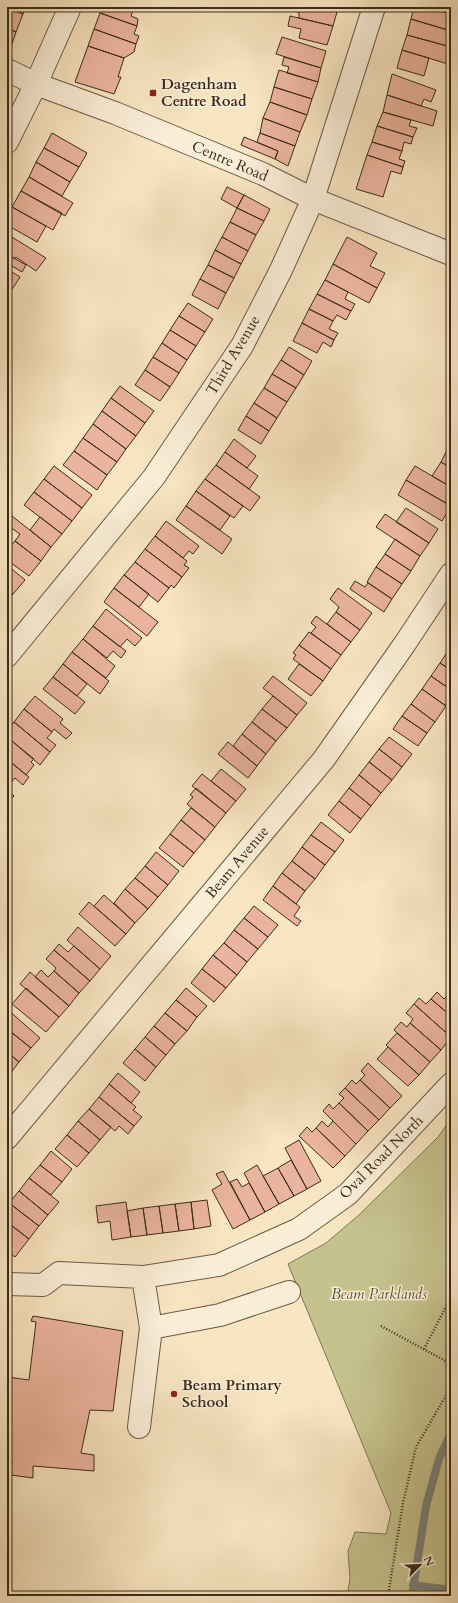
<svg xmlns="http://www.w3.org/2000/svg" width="458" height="1603" viewBox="0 0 458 1603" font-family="Cardo,serif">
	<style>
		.green { fill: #c5c28d; stroke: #807655 }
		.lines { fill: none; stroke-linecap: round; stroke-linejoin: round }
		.stream { stroke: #77837b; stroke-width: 8 }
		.building { fill: #ebb49e; stroke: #3b2b1d }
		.minor-casing { stroke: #6a5a46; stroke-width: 24 }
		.path { stroke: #3b2b1d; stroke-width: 2.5; stroke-dasharray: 1 2; stroke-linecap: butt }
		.minor { stroke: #faeed7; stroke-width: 22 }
		.poi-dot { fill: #8f2418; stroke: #faeed7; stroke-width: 1.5 }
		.labels { text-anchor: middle; stroke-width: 3; stroke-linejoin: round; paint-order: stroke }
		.poi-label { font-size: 15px; font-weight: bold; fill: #3b2b1d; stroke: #faeed7; text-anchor: start }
		.street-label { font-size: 15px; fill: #3b2b1d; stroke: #faeed7 }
		.park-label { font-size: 15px; font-style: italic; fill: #5e5139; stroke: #faeed7 }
	</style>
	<rect width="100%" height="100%" fill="#f8e5c1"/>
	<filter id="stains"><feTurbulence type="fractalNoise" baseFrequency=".005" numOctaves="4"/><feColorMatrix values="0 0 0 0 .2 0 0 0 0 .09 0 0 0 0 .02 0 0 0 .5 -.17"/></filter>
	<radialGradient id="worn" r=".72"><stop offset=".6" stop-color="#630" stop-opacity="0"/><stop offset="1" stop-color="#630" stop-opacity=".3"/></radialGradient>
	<path class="green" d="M451 1119V1596H347L350 1579 348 1551 355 1532 386 1534 391 1513 288 1264 326 1243 359 1215 438 1137Z"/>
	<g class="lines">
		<path class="stream" d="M413 1585 451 1590
			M412 1596 426 1506 439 1459 451 1433"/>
	</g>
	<path class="building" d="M7 7H26L23 14Z
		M102 7 134 8 131 16 138 19 137 26 100 13Z
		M296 7H320L337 12 333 26 299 18V13L295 11Z
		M320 7H339L337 12Z
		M414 7H428L451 14V31L411 19Z
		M428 7H451V14Z
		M7 8 23 14 16 32 7 28Z
		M100 13 137 26 134 34 139 36 136 44 94 29Z
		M290 16 333 26 327 45 299 38 301 29 288 26Z
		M411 19 451 31V47L407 35Z
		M7 28 16 32 11 47 7 45Z
		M94 29 136 44 134 52 124 58 88 46Z
		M407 35 451 47 448 64 402 50Z
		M282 37 326 51 321 68 276 54Z
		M88 46 124 58 118 77H121L114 94 75 82Z
		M402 50 429 58 424 76 397 68Z
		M284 57 321 68 318 82 287 73 289 67 282 65Z
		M279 70 318 82 312 99 274 87Z
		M392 74 436 90 431 102 424 99 421 106 387 95Z
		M274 87 312 99 307 115 270 102Z
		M387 95 437 111 433 126 383 112Z
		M270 102 307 115 300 132 263 118Z
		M383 112 411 120 409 126 417 128 413 137 377 126Z
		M263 118 300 132 295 146 260 133Z
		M377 126 413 137 411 144 404 142 402 151 372 142Z
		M52 133 87 153 79 167 44 148Z
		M260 133 295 146 288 166 275 159 278 151 257 142Z
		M244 137 278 151 275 159 241 145Z
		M372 142 402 151 399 159 405 161 403 167 367 155Z
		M44 148 79 167 70 182 36 162Z
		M367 155 403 167 401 174 391 171 383 197 356 189Z
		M36 162 70 182 62 196 29 177Z
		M29 177 73 203 65 216 21 191Z
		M227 187 244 195 237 208 221 199Z
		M21 191 62 213 53 230 12 207Z
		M244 195 270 209 264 221 237 208Z
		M12 207 46 226 37 242 7 225V216Z
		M237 208 264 221 256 235 230 222Z
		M230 222 256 235 248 251 222 237Z
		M7 234 46 258 36 271 16 257 15 259 7 254Z
		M222 237 248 251 241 264 215 250Z
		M347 237 377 253 370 266 385 273 377 288 333 264Z
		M215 250 241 264 234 278 208 265Z
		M7 254 26 265 22 272 12 266 9 271 7 269Z
		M333 264 377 288 369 303 325 280Z
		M208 265 234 278 226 293 200 279Z
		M7 269 20 277 9 294 7 292Z
		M200 279 226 293 218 309 192 295Z
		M325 280 348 292 345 299 355 304 351 311 317 294Z
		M317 294 351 311 346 320 337 315 333 321 309 309Z
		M188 303 213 319 205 332 179 316Z
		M309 309 333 321 329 329 338 333 334 340 302 323Z
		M179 316 205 332 196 346 170 330Z
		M302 323 334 340 331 347 323 342 317 353 293 341Z
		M170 330 196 346 187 360 162 343Z
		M162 343 187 360 179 373 153 357Z
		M289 347 312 361 304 375 281 360Z
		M153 357 179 373 170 387 145 370Z
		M281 360 304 375 296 388 272 374Z
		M145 370 170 387 160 401 135 385Z
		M272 374 296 388 287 402 264 388Z
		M120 386 154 411 145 423 111 398Z
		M264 388 287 402 277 418 254 403Z
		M111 398 145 423 136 436 102 411Z
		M254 403 277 418 269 431 246 416Z
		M102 411 136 436 126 449 93 424Z
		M246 416 269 431 261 444 238 430Z
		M93 424 126 449 117 462 83 438Z
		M83 438 117 462 107 475 74 451Z
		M234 439 256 456 247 468 225 452Z
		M449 446 451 447V468L441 462Z
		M74 451 107 475 97 490 63 465Z
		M225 452 258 476 249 489 216 465Z
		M441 462 451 468V487L432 476Z
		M216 465 260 497 250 511 205 479Z
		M54 466 92 495 82 508 44 479Z
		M415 466 451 487V506L406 480Z
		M44 479 82 508 72 521 34 492Z
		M205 479 243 506 234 518 196 491Z
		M406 480 451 506 442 521 398 495Z
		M196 491 230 516 220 530 186 506Z
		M34 492 72 521 62 534 24 505Z
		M186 506 232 539 222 554 176 520Z
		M406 508 438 529 429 543 396 522Z
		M385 514 429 543 420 556 376 527Z
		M12 516 51 547 41 561 15 541 20 534 7 525Z
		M40 517 62 534 51 547 30 530Z
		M166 521 199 546 193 554 189 551 183 558 155 536Z
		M155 536 187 561 184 565 189 568 182 577 145 549Z
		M395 539 420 556 411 571 385 554Z
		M15 541 41 561 29 576 7 560V545L10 547Z
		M145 549 182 577 174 588 171 585 169 588 135 562Z
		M385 554 411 571 402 584 376 567Z
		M135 562 169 588 158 602 124 575Z
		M7 565 25 580 13 594 7 589Z
		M376 567 402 584 392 599 367 582Z
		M124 575 149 594 139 607 114 588Z
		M355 581 365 587 368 583 392 599 384 612 350 589Z
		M114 588 158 622 147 636 104 602Z
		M338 588 372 613 360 630 336 612 339 607 330 599Z
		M7 589 13 594 7 601Z
		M106 609 142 638 135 646 127 639 120 647 93 626Z
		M336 612 360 630 351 642 327 624Z
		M316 616 351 642 341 655 311 633 316 627 311 623Z
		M93 626 126 651 121 658 113 651 107 658 83 639Z
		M309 632 341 655 331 669 299 645Z
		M83 639 115 666 106 678 72 652Z
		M299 645 331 669 323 681 293 659 296 655 293 653Z
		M450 648H451V670L440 663Z
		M72 652 109 681 100 694 63 664Z
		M440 663 451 670V690L431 676Z
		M63 664 87 684 77 696 53 677Z
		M299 664 323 681 311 696 288 679Z
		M273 676 307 703 297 715 263 688Z
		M431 676 451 690V699L446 706 422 689Z
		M53 677 85 702 75 714 43 689Z
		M422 689 446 706 435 722 411 704Z
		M35 696 63 719 60 723 72 733 66 739 54 729 52 732 24 709Z
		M273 696 297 715 287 728 262 709Z
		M411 704 435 722 427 733 402 716Z
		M24 709 52 732 47 738 56 745 50 752 14 722Z
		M262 709 287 728 276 741 252 722Z
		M402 716 427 733 418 746 393 729Z
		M14 722 50 752 40 765 7 737V730Z
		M252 722 276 741 266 754 242 734Z
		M242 734 266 754 257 766 233 746Z
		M7 737 34 759 31 762 34 765 26 775 7 759Z
		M389 737 412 754 402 767 379 749Z
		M228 742 257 766 248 778 218 754Z
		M379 749 402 767 392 780 369 762Z
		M7 759 29 777 23 785 15 778 10 784 7 781Z
		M369 762 392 780 381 793 359 775Z
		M221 769 246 789 236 801 211 781Z
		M202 774 236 801 226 813 192 786Z
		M359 775 381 793 371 806 349 788Z
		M196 788 226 813 215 827 187 804 193 797 190 795Z
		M349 788 371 806 361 819 339 801Z
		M7 790 14 796 7 804Z
		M339 801 361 819 350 833 328 815Z
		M191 808 215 827 205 840 181 820Z
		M181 820 205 840 194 853 170 834Z
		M321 822 344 840 335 852 311 835Z
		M170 834 194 853 183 867 159 848Z
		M311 835 335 852 325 865 302 847Z
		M302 847 325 865 315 879 292 861Z
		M156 852 179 871 168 885 145 866Z
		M292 861 315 879 305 891 282 873Z
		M145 866 168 885 158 897 135 878Z
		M282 873 305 891 296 904 273 886Z
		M135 878 158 897 148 909 125 889Z
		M273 886 300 907 294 916 301 921 297 926 263 900Z
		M125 889 148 909 135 923 114 903Z
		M104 895 135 923 126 934 94 906Z
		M89 902 126 934 115 946 79 914Z
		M254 906 278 925 268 937 244 918Z
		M244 918 268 937 258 949 234 930Z
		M78 927 111 956 100 969 67 940Z
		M234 930 258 949 247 962 224 943Z
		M224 943 247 962 237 975 213 955Z
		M59 944 68 952 74 946 100 969 90 981 54 950Z
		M54 950 90 981 79 993 54 971 56 968 46 959Z
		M213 955 237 975 226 988 202 969Z
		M202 969 226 988 214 1002 191 983Z
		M41 970 48 977 54 971 79 993 69 1006 35 977Z
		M30 972 69 1006 59 1017 20 984Z
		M26 988 59 1017 46 1032 12 1004Z
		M186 988 207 1006 197 1017 176 1000Z
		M437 992 444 999 450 993 451 994V1016L431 999Z
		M419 998 426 1004 431 999 451 1016V1037L414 1004Z
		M176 1000 197 1017 187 1031 165 1013Z
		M414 1004 451 1037 441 1050 410 1023 413 1019 406 1013Z
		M7 1009 40 1038 31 1048 7 1029Z
		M165 1013 187 1031 175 1044 154 1026Z
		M401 1022 407 1027 410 1023 441 1050 430 1062 394 1030Z
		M154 1026 175 1044 166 1055 145 1037Z
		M10 1031 31 1048 19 1062 7 1052V1034Z
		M397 1033 430 1062 419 1075 386 1045Z
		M145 1037 166 1055 156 1067 135 1049Z
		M388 1047 419 1075 408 1086 377 1059Z
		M135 1049 156 1067 145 1081 123 1063Z
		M7 1052 19 1062 10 1074 7 1072Z
		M368 1063 402 1096 390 1108 360 1080 365 1075 361 1071Z
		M118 1073 140 1092 131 1103 109 1084Z
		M352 1080 356 1084 360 1080 390 1108 379 1120 345 1088Z
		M109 1084 136 1107 133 1110 142 1117 134 1126 99 1097Z
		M345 1088 379 1120 368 1131 339 1103 344 1098 339 1094Z
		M99 1097 134 1126 128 1134 119 1126 115 1131 89 1109Z
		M339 1103 368 1131 356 1144 323 1111 329 1104 333 1109Z
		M89 1109 111 1127 100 1140 78 1121Z
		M78 1121 100 1140 89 1153 67 1135Z
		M322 1121 328 1127 333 1121 356 1144 345 1156 316 1128Z
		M307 1127 312 1132 316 1128 345 1156 333 1168 299 1136Z
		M67 1135 89 1153 77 1167 55 1149Z
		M299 1140 321 1181 307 1189 285 1148Z
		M51 1151 72 1169 62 1182 40 1165Z
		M291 1160 307 1189 294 1196 278 1168Z
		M40 1165 62 1182 51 1195 29 1178Z
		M257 1165 279 1204 265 1212 244 1173Z
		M278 1168 294 1196 279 1204 263 1176Z
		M223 1171 250 1220 233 1229 212 1190 222 1184 216 1174Z
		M29 1178 59 1202 48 1215 19 1191Z
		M237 1179 242 1187 249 1183 265 1212 250 1220 230 1182Z
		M19 1191 48 1215 39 1226 9 1203Z
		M207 1200 211 1226 194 1229 191 1202Z
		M126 1202 131 1237 112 1240 110 1221 98 1223 96 1206Z
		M191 1202 194 1229 179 1231 175 1204Z
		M9 1203 39 1226 29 1239 7 1222V1206Z
		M175 1204 179 1231 163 1233 159 1206Z
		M159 1206 163 1233 147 1235 143 1208Z
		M143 1208 147 1235 131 1237 127 1211Z
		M7 1222 29 1239 15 1257 7 1251Z
		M33 1316 123 1331 113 1411 90 1410 81 1453 94 1455V1471L33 1466V1478L11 1475 12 1462H7V1377L29 1380 36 1322 31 1321Z"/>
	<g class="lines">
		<defs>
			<path id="minor" d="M7 70 36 84 115 113 263 174 313 199 451 254
				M7 142 36 84 70 7
				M7 656 154 477 242 346 281 270 313 199 374 7
				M7 1138 324 759 404 645 451 574
				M7 1284 43 1285 59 1273 143 1277 219 1265 299 1229 348 1194 451 1084
				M151 1328 220 1315 289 1292
				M139 1427 151 1328 143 1277"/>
		</defs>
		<use href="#minor" class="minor-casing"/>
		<path class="path" d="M381 1326 451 1364
			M424 1349 451 1297
			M388 1596 403 1503 416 1447 451 1387"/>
		<use href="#minor" class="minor"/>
	</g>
	<g class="poi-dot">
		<rect x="149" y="89" width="8" height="8" rx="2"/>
		<circle cx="174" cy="1394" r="4"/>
	</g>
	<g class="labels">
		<g class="poi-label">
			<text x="161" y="89">Dagenham<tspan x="161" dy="17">Centre Road</tspan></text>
			<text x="182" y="1390">Beam Primary<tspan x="182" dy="17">School</tspan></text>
		</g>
		<g class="street-label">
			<text transform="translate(230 161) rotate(23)" y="5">Centre Road</text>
			<text transform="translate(233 355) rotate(-59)" y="5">Third Avenue</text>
			<text transform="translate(237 862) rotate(-50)" y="5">Beam Avenue</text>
			<text transform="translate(381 1157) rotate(-45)" y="5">Oval Road North</text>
		</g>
		<g class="park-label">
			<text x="379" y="1299">Beam Parklands</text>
		</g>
	</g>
	<rect width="458" height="1603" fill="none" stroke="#f8e5c1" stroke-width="24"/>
	<rect x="8" y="8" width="442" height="1587" fill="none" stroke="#3b2b1d" stroke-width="2"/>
	<rect x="12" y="12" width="434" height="1579" fill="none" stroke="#3b2b1d"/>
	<g transform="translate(420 1565) rotate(66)" stroke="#faeed7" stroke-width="3" paint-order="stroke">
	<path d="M0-3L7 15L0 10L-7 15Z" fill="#3b2b1d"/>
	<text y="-6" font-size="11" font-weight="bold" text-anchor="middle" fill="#3b2b1d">N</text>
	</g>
	<rect width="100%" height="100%" filter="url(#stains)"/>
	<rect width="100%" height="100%" fill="url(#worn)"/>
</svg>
